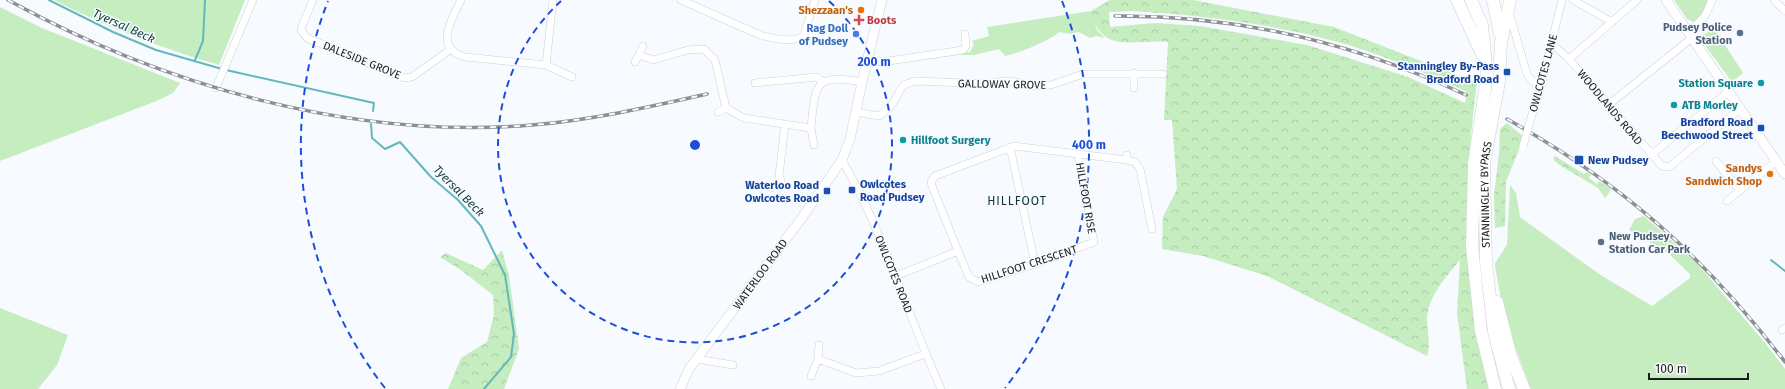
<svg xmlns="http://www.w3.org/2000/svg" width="1785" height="389" viewBox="0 0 1785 389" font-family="'Fira Sans',sans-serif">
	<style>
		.grass { fill: #c6edbf }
		.forest { fill: url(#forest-crowns); fill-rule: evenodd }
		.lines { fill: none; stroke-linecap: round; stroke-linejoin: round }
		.stream { stroke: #64b7bd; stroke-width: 2 }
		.street-casing { stroke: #ced0d4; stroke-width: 8 }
		.secondary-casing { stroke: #ced0d4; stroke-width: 10 }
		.highway-casing { stroke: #ced0d4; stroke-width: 13 }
		.street { stroke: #fff; stroke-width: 7 }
		.secondary { stroke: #fff; stroke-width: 9 }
		.highway { stroke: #fff; stroke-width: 12 }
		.rail-casing { stroke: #8d8f92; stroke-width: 3.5 }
		.rail { stroke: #f7fafe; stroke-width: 2; stroke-dasharray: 6; stroke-linecap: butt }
		.street-bridge-casing { stroke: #ced0d4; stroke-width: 8; stroke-linecap: butt }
		.street-bridge { stroke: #fff; stroke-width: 7 }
		.ring { fill: none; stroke: #1d4ed8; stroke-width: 2; stroke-dasharray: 7 5 }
		.food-dot { fill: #e8710a; stroke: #f7fafe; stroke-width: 1.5 }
		.health-dot { fill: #e0444e; stroke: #f7fafe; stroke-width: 1.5 }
		.service-dot { fill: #5c6f8a; stroke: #f7fafe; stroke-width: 1.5 }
		.shop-dot { fill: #3f7fe0; stroke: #f7fafe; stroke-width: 1.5 }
		.transit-dot { fill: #1a4fb4; stroke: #f7fafe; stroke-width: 1.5 }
		.culture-dot { fill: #0f9aa8; stroke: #f7fafe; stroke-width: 1.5 }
		.labels { text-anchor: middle; stroke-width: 3; stroke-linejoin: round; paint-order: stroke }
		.food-label { font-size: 11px; font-weight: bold; fill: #c56008; stroke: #f7fafe; text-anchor: end }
		.health-label { font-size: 11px; font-weight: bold; fill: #be3a42; stroke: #f7fafe; text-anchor: start }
		.service-label { font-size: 11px; font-weight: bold; fill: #4e5e75; stroke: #f7fafe; text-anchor: end }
		.shop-label { font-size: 11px; font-weight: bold; fill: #366cbe; stroke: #f7fafe; text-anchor: end }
		.street-label { font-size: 11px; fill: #1a1b1d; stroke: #f7fafe }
		.transit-label { font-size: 11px; font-weight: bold; fill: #164399; stroke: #f7fafe; text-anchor: end }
		.culture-label { font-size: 11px; font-weight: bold; fill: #0d838f; stroke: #f7fafe; text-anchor: start }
		.water-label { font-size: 12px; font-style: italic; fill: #153d40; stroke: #f7fafe }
		.neighbourhood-label { font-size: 12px; letter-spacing: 1px; fill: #113437; stroke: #f7fafe }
		.centre { fill: #1d4ed8; stroke: #f7fafe; stroke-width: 2 }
		.ring-label { font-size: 12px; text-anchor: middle; font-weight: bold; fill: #1d4ed8; stroke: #f7fafe; stroke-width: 3; stroke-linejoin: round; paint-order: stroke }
	</style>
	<defs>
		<pattern id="forest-crowns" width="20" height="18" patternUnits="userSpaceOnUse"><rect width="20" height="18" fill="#c6edbf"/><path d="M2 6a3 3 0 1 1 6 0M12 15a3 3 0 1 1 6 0" fill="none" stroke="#aacba4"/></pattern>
	</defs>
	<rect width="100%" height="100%" fill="#f7fafe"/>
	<path class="grass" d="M54 0H245L219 65C160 48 109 28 54 0Z
		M1674 0H1708L1702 16 1694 22 1687 19Z
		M0 7 42 28 180 83 173 93 159 100 0 161Z
		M1091 11 1097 30 1105 38 1096 36 1090 38 1079 32 1070 34 1059 32C1051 40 1017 54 1005 56L999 49 974 55H957L871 67 872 64 970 52 974 44 972 41 989 36 987 27Z
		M1714 28 1743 73 1732 82 1701 40 1702 36Z
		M1510 185 1516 193 1520 217 1599 274 1652 306 1690 278V274L1669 254 1629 230 1635 219 1644 216 1694 260 1766 344 1785 369V389H1531L1505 321 1495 266V263L1507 245Z
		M0 308 68 335 57 365 38 389H0Z"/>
	<path class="forest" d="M1110 0H1193L1334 27 1477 83C1469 140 1466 198 1466 256H1470L1483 360 1488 389H1467L1457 313 1460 260C1446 277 1428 296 1427 319 1427 332 1431 344 1427 356L1267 276 1203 256 1162 249 1163 217 1177 189 1172 120H1164L1168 42C1133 39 1101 55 1091 11ZM1132 11C1198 15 1266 23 1330 40 1377 52 1423 72 1467 92L1465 103 1408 77 1307 45 1200 26 1155 23 1110 27 1109 12Z
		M1507 123 1524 137 1506 182 1505 226 1495 228 1494 195 1499 154 1500 129Z
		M1555 156 1584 174 1587 172 1591 174 1589 178 1597 184 1599 181 1610 188 1611 190 1605 198 1598 188 1558 164 1553 159Z
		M502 250 509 276 519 349 504 389H448L461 358 487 342 494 315 493 295 461 270 440 257 446 253 483 270Z"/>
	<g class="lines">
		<path class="stream" d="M49 0 113 32 156 50 222 69
			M195 60 203 41 205 0
			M226 70 374 103 373 111
			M371 124 372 138 385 149 400 142 431 177 458 200 481 226 505 275 514 334 511 357 484 389
			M1771 260 1785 271"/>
		<defs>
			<path id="street" d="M313 0 302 26 301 30 307 38 404 78 412 77 451 49
				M461 0C452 19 433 48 465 57L546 65 553 0
				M681 0 760 35C771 38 795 44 804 35L815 0
				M1573 0 1612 22
				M1774 0 1785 11
				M1509 12 1527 74 1530 79 1541 86
				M1689 32 1705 16 1712 0
				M1551 43 1569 59 1662 166 1669 167 1674 163 1740 109
				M643 46 639 55 653 60 688 50 704 49 715 60 726 108 744 118 811 128C815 85 814 73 862 82
				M1569 59 1637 0
				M867 60 882 62 963 50 966 46 965 34
				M635 62 639 55
				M546 65 572 77
				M1134 73V88
				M755 83 817 77 823 82
				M216 88 253 0
				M1608 105 1692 38
				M718 112 726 108
				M856 112 879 116C884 112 889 108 893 103 902 90 898 84 917 81L990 84 1003 81 1017 82 1030 86 1051 85 1083 74H1163
				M1531 118 1541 86 1562 0
				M811 128 814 145
				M1010 147 1035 264
				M1127 155V160L1135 162 1140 169 1152 229
				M1651 155 1728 92
				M842 160C884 233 907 313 941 389
				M1716 161 1740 191
				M771 188 781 180 779 176 785 124
				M1727 201 1776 161
				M958 251 969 277 978 282 1035 264 1094 242 1078 155
				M896 276 958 251 932 186 931 182 935 176 1014 146 1127 160
				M1782 330 1785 328
				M697 359 733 365
				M818 359 819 345
				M811 376 818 359 856 373 879 371 925 354"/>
			<path id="secondary" d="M1666 0 1785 174
				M680 389 689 369 801 219 842 160 850 139 862 82 882 0"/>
			<g id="highway">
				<path d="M1457 0 1482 54"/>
				<path d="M1471 0 1482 25 1487 76 1474 164 1472 247 1481 331 1495 389"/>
				<path d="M1493 0 1500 34"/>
				<path d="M1497 302 1511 357 1524 389"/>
				<path id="s1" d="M1509 389 1494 332 1486 263 1484 163 1499 82 1501 43 1510 0"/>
			</g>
		</defs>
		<use href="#street" class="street-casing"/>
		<use href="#secondary" class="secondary-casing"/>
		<use href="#highway" class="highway-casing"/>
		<use href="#street" class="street"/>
		<use href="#secondary" class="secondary"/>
		<use href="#highway" class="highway"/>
		<defs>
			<path id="rail" d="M8 0C164 86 353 140 532 125 592 120 649 107 707 94
				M1115 16C1237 15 1355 43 1466 95
				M1507 119C1623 184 1704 256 1785 362"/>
		</defs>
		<use href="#rail" class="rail-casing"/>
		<use href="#rail" class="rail"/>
		<defs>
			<path id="street-bridge" d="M1523 146 1531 118"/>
		</defs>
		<use href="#street-bridge" class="street-bridge-casing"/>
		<use href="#street-bridge" class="street-bridge"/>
	</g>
	<g class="ring">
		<path d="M829 1A197 197 0 1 1 561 1"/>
		<path d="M385 388A394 394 0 0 1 328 1M1062 1A394 394 0 0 1 1005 388"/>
	</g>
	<g class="food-dot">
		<circle cx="861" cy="10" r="4"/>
		<circle cx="1770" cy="174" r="4"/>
	</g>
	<path class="health-dot" d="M857 14h4v4h4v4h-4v4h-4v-4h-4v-4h4z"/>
	<g class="service-dot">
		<circle cx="1740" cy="33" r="4"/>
		<circle cx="1601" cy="242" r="4"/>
	</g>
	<circle class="shop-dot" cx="856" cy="34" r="4"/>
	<g class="transit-dot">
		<rect x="1503" y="68" width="8" height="8" rx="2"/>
		<rect x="1757" y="124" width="8" height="8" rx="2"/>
		<rect x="1574" y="155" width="10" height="10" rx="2"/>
		<rect x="848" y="186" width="8" height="8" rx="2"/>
		<rect x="823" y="187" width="8" height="8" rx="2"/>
	</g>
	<g class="culture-dot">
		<circle cx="1761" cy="83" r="4"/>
		<circle cx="1674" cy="105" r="4"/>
		<circle cx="903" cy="140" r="4"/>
	</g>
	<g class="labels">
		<g class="food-label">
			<text x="853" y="14">Shezzaan's</text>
			<text x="1762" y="172">Sandys<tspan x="1762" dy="13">Sandwich Shop</tspan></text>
		</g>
		<g class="health-label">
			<text x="867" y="24">Boots</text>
		</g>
		<g class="service-label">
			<text x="1732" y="31">Pudsey Police<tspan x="1732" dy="13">Station</tspan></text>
			<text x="1609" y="240" text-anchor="start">New Pudsey<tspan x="1609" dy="13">Station Car Park</tspan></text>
		</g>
		<g class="shop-label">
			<text x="848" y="32">Rag Doll<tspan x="848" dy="13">of Pudsey</tspan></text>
		</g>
		<g class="street-label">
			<text transform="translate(362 60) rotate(22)" y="4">DALESIDE GROVE</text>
			<text transform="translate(1543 73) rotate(-75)" y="4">OWLCOTES LANE</text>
			<text transform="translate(1002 84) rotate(1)" y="4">GALLOWAY GROVE</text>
			<text transform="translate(1610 107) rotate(50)" y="4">WOODLANDS ROAD</text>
			<text dy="4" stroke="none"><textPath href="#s1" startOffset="197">STANNINGLEY BYPASS</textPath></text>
			<text transform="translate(1086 198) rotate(80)" y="4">HILLFOOT RISE</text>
			<text transform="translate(1029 264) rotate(-18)" y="4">HILLFOOT CRESCENT</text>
			<text transform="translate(760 274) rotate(-54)" y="4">WATERLOO ROAD</text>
			<text transform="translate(894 274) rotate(68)" y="4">OWLCOTES ROAD</text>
		</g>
		<g class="transit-label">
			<text x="1499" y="70">Stanningley By-Pass<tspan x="1499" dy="13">Bradford Road</tspan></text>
			<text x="1753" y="126">Bradford Road<tspan x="1753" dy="13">Beechwood Street</tspan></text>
			<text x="1588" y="164" text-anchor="start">New Pudsey</text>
			<text x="860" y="188" text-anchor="start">Owlcotes<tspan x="860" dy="13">Road Pudsey</tspan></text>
			<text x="819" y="189">Waterloo Road<tspan x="819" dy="13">Owlcotes Road</tspan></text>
		</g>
		<g class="culture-label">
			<text x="1753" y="87" text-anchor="end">Station Square</text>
			<text x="1682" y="109">ATB Morley</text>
			<text x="911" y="144">Hillfoot Surgery</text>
		</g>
		<g class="water-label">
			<text transform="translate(124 26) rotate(24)" y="4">Tyersal Beck</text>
			<text transform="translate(459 191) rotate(45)" y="4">Tyersal Beck</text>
		</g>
		<g class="neighbourhood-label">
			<text x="1017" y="205">HILLFOOT</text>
		</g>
	</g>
	<circle cx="695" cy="145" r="6" class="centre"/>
	<g class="ring-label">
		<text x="874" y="66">200 m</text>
		<text x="1089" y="149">400 m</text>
	</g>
	<path d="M1649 373v6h99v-6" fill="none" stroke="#1a1b1d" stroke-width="2"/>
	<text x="1655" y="373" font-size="12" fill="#1a1b1d" stroke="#f7fafe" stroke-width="3" paint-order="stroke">100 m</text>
</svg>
